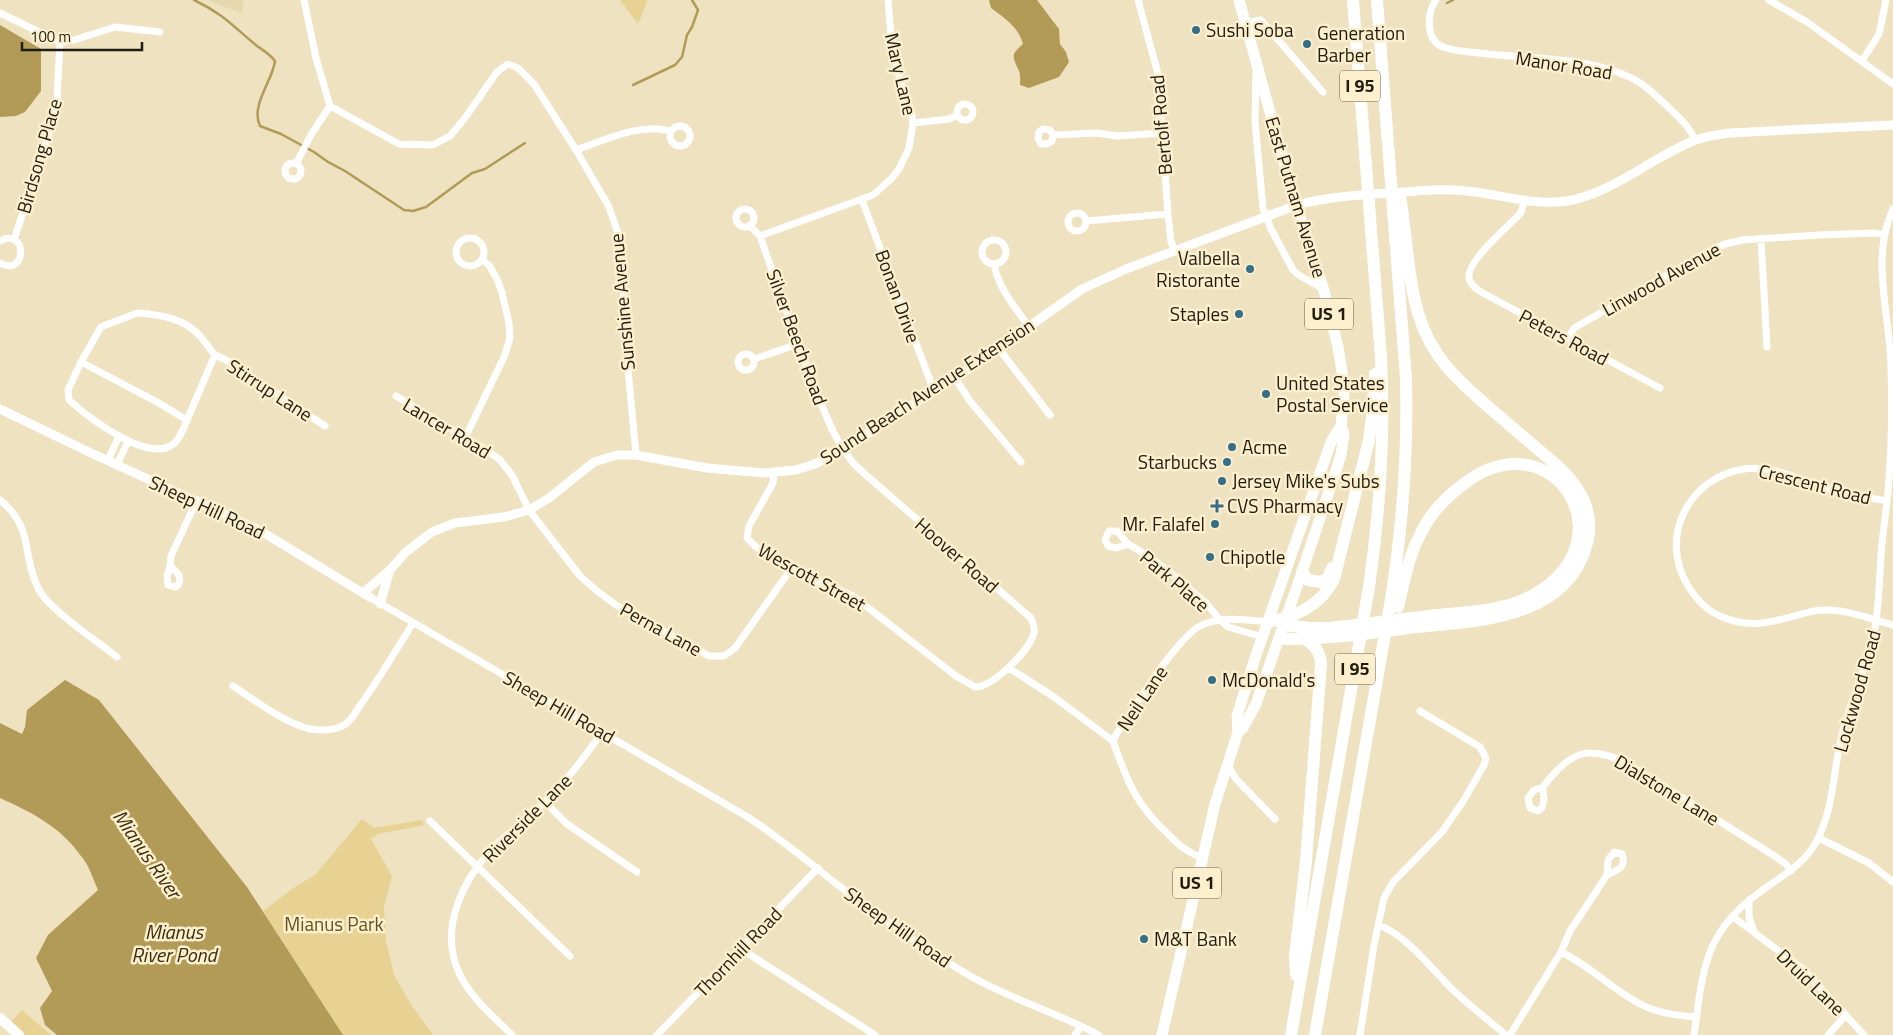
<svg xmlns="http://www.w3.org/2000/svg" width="1893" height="1035" viewBox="0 0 1893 1035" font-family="'Titillium Web',sans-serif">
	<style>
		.built { fill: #e5d7ae }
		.green { fill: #e7d193 }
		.water { fill: #b29b57 }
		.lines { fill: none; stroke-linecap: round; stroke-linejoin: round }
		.stream { stroke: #b29b57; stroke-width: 2.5 }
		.minor { stroke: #fff; stroke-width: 7 }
		.tertiary { stroke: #fff; stroke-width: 9 }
		.secondary { stroke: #fff; stroke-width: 10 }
		.primary { stroke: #fff; stroke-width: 11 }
		.motorway { stroke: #fff; stroke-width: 12 }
		.poi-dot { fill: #366d87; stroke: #fbefcd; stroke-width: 2 }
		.labels { text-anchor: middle; stroke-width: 5; stroke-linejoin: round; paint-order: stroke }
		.shield { fill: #fbefcd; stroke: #625b49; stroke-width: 1 }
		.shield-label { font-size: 18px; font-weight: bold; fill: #211c10 }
		.poi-label { font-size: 19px; fill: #211c10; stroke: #fbefcd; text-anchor: start }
		.street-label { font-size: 19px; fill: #211c10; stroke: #fbefcd }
		.park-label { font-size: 19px; fill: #63531e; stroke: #fbefcd }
		.water-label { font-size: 20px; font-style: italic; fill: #392f10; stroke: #fbefcd }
	</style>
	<rect width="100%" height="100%" fill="#eee2c0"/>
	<path class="built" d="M207 0H244L241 13Z"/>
	<path class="green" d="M620 0H648L638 24Z
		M362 819 374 828 422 820 424 825 378 834 371 839 392 876 384 906 386 941 394 975 412 1006 433 1035H343L263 911 292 889 316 874Z
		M22 1010 51 1035H25L11 1022Z"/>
	<path class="water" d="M989 0H1037L1059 29 1060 44 1066 52 1069 62 1059 77 1029 88 1020 85C1020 80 1021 74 1018 69 1012 56 1011 54 1023 44 1018 26 1004 18 991 8Z
		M0 25 41 49V91L25 112 16 116 0 117Z
		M65 680 99 700 247 887 343 1035H57L45 1025 40 1008 52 991 36 958 48 935 98 890C93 879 89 865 81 856 61 827 31 812 0 798V723L22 734 25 727 27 710Z"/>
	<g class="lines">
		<path class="stream" d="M194 0C222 13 234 27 257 46 264 51 270 54 275 61 273 80 250 106 260 126L281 134 314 152 328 162 345 171 404 210 413 211 426 207 472 173 485 169 525 143
			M1447 3 1453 0
			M633 85 675 65 682 57 687 35 692 27 698 10 692 0"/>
		<path class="minor" d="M304 0 316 58 330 106 399 144 433 145 450 136 465 118 497 72 508 64 518 68 534 84 576 150 608 205 615 224 621 244 626 347 636 455
			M1138 0 1158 74 1168 214 1171 242 1175 251
			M1436 0C1427 13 1425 40 1443 47 1456 52 1473 52 1488 54 1533 59 1584 57 1627 76 1642 82 1654 94 1666 105 1677 116 1689 125 1695 140
			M1769 0 1807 22 1893 84
			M0 13 60 42 74 40 115 27 160 32
			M1245 23 1261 20 1323 92
			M1862 61 1879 34 1886 0
			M1256 73 1255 122 1263 208 1271 229 1293 270C1301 279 1313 281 1322 289
			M957 112a8 8 0 1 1 16 0a8 8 0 1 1-16 0Z
			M913 123 949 119 958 115
			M670 136a10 10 0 1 1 20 0a10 10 0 1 1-20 0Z
			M1053 135 1052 141 1047 144H1041L1038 139 1039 132 1043 129 1050 130 1053 135 1097 133 1117 136 1163 133
			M576 150C602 141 644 121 671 132
			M285 171a8 8 0 1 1 16 0a8 8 0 1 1-16 0Z
			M296 164 312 133 330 106
			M862 200 934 391
			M1524 201 1522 210 1519 215C1507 227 1466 262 1469 278 1470 285 1476 289 1481 292L1660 388
			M736 218a9 9 0 1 1 18 0a9 9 0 1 1-18 0Z
			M1068 222a9 9 0 1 1 18 0a9 9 0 1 1-18 0Z
			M1086 221 1168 214
			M750 226 760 236C777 285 794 333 812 381 825 412 835 445 859 469L1031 618C1033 623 1035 628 1034 633 1029 651 993 687 975 687L956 676 853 596 791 569 756 547 747 538 749 526 773 483 774 473
			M760 236 873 195 891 179 899 169 909 148 913 123 911 111 900 80 892 48 888 0
			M456 252a14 14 0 1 1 28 0a14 14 0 1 1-28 0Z
			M1761 238 1767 347
			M14 240 51 127 57 99 60 42
			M982 252a12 12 0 1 1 24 0a12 12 0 1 1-24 0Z
			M0 241C27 226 28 278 0 263
			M994 264C998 288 1015 307 1029 327
			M137 313C157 314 182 318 197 333 203 339 209 348 215 355 207 373 199 392 191 411 187 420 183 431 178 439 156 471 88 417 69 400L68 390 81 362 101 327Z
			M1568 338 1574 328 1704 254 1725 244 1743 240 1819 235 1876 233 1883 235
			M999 349 1050 415
			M738 362a8 8 0 1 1 16 0a8 8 0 1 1-16 0Z
			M215 355 226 360 325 426
			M754 359 798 344
			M81 362 157 402 187 420
			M955 378 970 401 1021 462
			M396 396 488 451 500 460 512 475 529 510 580 576 597 591 616 605 709 656H724L735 648 791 569
			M465 438 504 357 510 338 509 323 502 293 497 279 489 265 482 260
			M108 460 119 436
			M117 464 128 442
			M0 500C35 528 21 556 39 590 50 610 97 641 117 657
			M1887 501C1866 497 1845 494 1824 487 1798 479 1772 465 1744 469 1689 477 1658 537 1688 586 1696 599 1706 610 1720 616 1747 628 1766 624 1794 616 1803 614 1813 610 1823 610 1847 609 1870 619 1893 625
			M1128 544 1117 531H1109L1105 540 1108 546 1116 548 1128 544 1145 554 1162 566 1206 603 1220 620 1228 627 1263 637
			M170 566 167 576 168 585 175 587 178 585C183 576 177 572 170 566L171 556 197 500
			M371 598 746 816C777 836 805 859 834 882 876 914 920 946 965 973 1007 998 1055 1012 1099 1035
			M1009 668 1054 697 1113 741
			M233 686C256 701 280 720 306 728 317 731 334 731 344 725 352 721 356 711 361 704 380 678 396 650 413 623
			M1227 764 1236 779 1275 819
			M1543 787 1534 790 1528 798 1530 808 1538 811 1542 808 1544 800 1543 787C1570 751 1589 743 1630 765L1773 855 1786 864 1791 871
			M545 802 567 824 637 872
			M430 821 570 956
			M1819 838 1869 863 1893 882
			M1203 858C1188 853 1179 845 1168 834 1136 805 1127 781 1113 741L1117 733C1134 708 1180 632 1204 624 1225 616 1247 620 1269 622
			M1749 900V917L1754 931
			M1732 916 1803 969 1864 1035
			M1378 925C1406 934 1432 970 1453 990 1470 1006 1488 1020 1506 1035
			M741 949 875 1035
			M1561 952C1590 966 1612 989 1640 1004 1657 1013 1678 1016 1697 1017
			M512 1035C494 1017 471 998 460 975 437 928 464 876 499 842 515 828 532 815 547 800 569 778 585 757 602 732
			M657 1035 818 868
			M1075 1035 1081 1026
			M1360 1035 1374 945 1384 898 1393 882 1442 832 1464 800 1484 765 1486 758 1480 747 1420 711
			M1510 1035 1561 952 1570 931 1607 875 1608 860 1614 852 1622 854C1627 868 1617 870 1607 875
			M1694 1035C1703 971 1703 933 1760 892 1780 877 1804 865 1816 842 1834 810 1833 770 1842 734 1851 700 1866 668 1874 633 1880 603 1879 574 1882 544 1884 522 1888 500 1889 478 1892 441 1892 404 1891 367 1890 315 1870 258 1893 209
			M1828 1035 1846 1015"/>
		<path class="tertiary" d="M0 409 91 453 259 530 371 598
			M363 593 390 570 406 552 432 532 455 523 504 517 529 510 549 498 594 462 607 458 617 455H636L707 468 764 473 796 470 815 464 842 450 976 364 1082 289 1126 269 1297 205C1327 197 1359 195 1390 193 1415 191 1441 188 1466 191 1500 194 1532 206 1567 201 1611 194 1651 158 1693 141 1704 136 1717 135 1729 133L1893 125
			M380 604 390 570"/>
		<path class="secondary" d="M0 1018 19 1035"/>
		<path class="primary" d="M1238 732 1243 728 1256 704 1302 572 1341 455 1344 434 1341 426 1344 394 1343 378 1338 347 1324 291 1291 188 1239 0
			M1162 1035 1215 804 1238 732 1237 716 1256 655 1331 442 1341 426"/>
		<path class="motorway" d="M1302 572 1308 580 1320 582 1328 578 1332 568
			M1269 622C1296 616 1321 606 1334 579L1369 440 1373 409 1375 374
			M1284 625 1309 628H1329C1365 624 1401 619 1438 615 1466 612 1497 611 1523 600 1638 548 1554 411 1461 486 1444 499 1429 515 1420 535 1408 557 1404 583 1398 607
			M1279 639C1322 640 1365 634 1408 628 1472 621 1567 622 1587 543 1595 514 1581 488 1560 468 1540 451 1520 434 1499 416 1463 385 1432 361 1418 313 1407 275 1407 235 1400 196
			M1296 975 1295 956 1306 861 1321 664C1320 651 1315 645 1304 639
			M1291 1035 1369 587C1380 511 1385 435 1381 357L1353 0
			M1315 1035 1389 611C1402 534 1408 458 1406 379L1377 0"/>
	</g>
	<g class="poi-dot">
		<circle cx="1196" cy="30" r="5"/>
		<circle cx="1307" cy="44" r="5"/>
		<circle cx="1250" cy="269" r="5"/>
		<circle cx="1239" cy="314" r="5"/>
		<circle cx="1266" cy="394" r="5"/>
		<circle cx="1232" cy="447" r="5"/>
		<circle cx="1227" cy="462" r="5"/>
		<circle cx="1222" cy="481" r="5"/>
		<path d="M1214.5 498.5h5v5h5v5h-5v5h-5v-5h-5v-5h5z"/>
		<circle cx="1215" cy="524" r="5"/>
		<circle cx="1210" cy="557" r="5"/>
		<circle cx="1212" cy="680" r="5"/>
		<circle cx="1144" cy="939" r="5"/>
	</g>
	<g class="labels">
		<g class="shield">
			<rect x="1340" y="70.5" width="40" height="31" rx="4"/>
			<rect x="1305" y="298.5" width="48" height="31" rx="4"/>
			<rect x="1335" y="653.5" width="40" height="31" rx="4"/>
			<rect x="1173" y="867.5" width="48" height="31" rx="4"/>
		</g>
		<g class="shield-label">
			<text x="1360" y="92">I 95</text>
			<text x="1329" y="320">US 1</text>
			<text x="1355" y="675">I 95</text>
			<text x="1197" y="889">US 1</text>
		</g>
		<g class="poi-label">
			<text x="1206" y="37">Sushi Soba</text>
			<text x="1317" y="40">Generation<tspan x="1317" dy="22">Barber</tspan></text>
			<text x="1240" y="265" text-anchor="end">Valbella<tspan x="1240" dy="22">Ristorante</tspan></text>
			<text x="1229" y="321" text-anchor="end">Staples</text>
			<text x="1276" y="390">United States<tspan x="1276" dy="22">Postal Service</tspan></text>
			<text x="1242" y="454">Acme</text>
			<text x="1217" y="469" text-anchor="end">Starbucks</text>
			<text x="1232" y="488">Jersey Mike's Subs</text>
			<text x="1227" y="513">CVS Pharmacy</text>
			<text x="1205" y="531" text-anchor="end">Mr. Falafel</text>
			<text x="1220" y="564">Chipotle</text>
			<text x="1222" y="687">McDonald's</text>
			<text x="1154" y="946">M&amp;T Bank</text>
		</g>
		<g class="street-label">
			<text transform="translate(1564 65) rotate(9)" y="7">Manor Road</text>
			<text transform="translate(901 74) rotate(77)" y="7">Mary Lane</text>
			<text transform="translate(1161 125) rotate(-95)" y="7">Bertolf Road</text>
			<text transform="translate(39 156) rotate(-74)" y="7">Birdsong Place</text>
			<text transform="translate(1296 197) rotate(73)" y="7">East Putnam Avenue</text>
			<text transform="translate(1661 279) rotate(-29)" y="7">Linwood Avenue</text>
			<text transform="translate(898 296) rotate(70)" y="7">Bonan Drive</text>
			<text transform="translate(622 302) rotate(-95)" y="7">Sunshine Avenue</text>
			<text transform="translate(797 337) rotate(70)" y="7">Silver Beech Road</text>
			<text transform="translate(1564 337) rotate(28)" y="7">Peters Road</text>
			<text transform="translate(270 390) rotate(33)" y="7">Stirrup Lane</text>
			<text transform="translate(927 391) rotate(-33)" y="7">Sound Beach Avenue Extension</text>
			<text transform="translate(447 428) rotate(31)" y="7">Lancer Road</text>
			<text transform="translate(1815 484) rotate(14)" y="7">Crescent Road</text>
			<text transform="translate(207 507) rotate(25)" y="7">Sheep Hill Road</text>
			<text transform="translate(957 555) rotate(41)" y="7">Hoover Road</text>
			<text transform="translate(812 577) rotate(29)" y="7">Wescott Street</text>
			<text transform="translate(1175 581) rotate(40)" y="7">Park Place</text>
			<text transform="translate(661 629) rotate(29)" y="7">Perna Lane</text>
			<text transform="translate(1857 691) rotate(-74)" y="7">Lockwood Road</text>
			<text transform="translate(1142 698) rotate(-56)" y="7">Neil Lane</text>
			<text transform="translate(559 707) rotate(30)" y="7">Sheep Hill Road</text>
			<text transform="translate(1667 790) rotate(31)" y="7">Dialstone Lane</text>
			<text transform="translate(527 818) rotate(-45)" y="7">Riverside Lane</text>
			<text transform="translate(898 927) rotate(35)" y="7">Sheep Hill Road</text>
			<text transform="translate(738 952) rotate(-46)" y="7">Thornhill Road</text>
			<text transform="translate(1811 982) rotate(44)" y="7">Druid Lane</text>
		</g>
		<g class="park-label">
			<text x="334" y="931">Mianus Park</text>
		</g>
		<g class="water-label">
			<text transform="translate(147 854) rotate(55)" y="7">Mianus River</text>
			<text x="174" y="939">Mianus<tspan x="174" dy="23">River Pond</tspan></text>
		</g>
	</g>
	<path d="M22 42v8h120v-8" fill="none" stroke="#211c10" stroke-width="2.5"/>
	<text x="30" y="42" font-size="15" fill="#211c10" stroke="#fbefcd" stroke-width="4" paint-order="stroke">100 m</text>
</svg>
